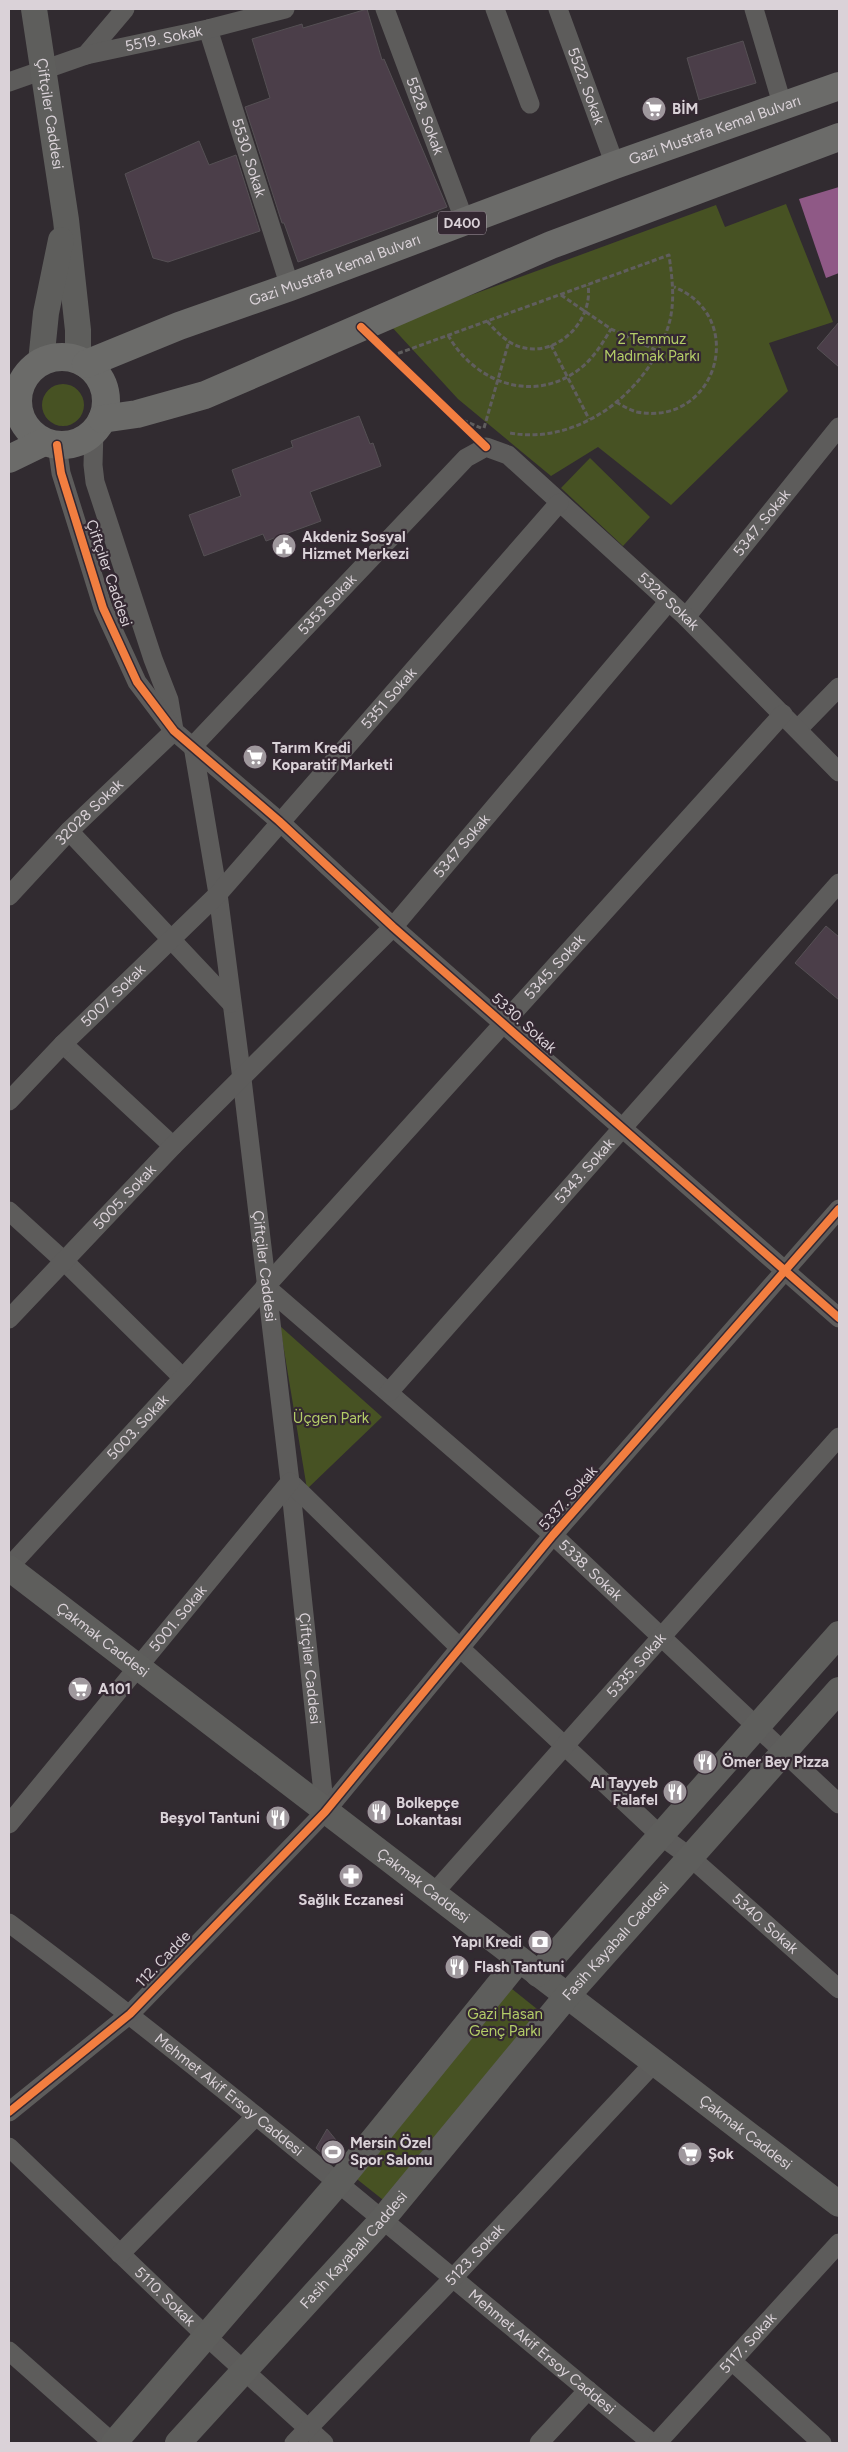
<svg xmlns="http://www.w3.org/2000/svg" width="848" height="2452" viewBox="0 0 848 2452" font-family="Figtree,sans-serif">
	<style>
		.green { fill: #475223 }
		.water { fill: #8f5986 }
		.building { fill: #4b3e49; stroke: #555054 }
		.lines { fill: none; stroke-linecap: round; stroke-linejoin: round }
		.path { stroke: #605e5e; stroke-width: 3; stroke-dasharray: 5 2.5; stroke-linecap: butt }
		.street { stroke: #5d5c5b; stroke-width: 19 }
		.secondary { stroke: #5e5e5c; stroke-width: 26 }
		.highway { stroke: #6b6b69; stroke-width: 28 }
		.cycleway-casing { stroke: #342832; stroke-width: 11 }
		.cycleway { stroke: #f27e40; stroke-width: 8 }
		.labels { text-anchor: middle; stroke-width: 4.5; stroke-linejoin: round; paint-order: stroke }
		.shield { fill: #342832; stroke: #a89fa6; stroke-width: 1 }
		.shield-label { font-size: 14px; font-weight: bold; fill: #dad2d8 }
		.street-label { font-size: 15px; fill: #dad2d8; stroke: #342832 }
		.poi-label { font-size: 15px; font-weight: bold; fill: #dad2d8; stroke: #342832; text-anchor: start }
		.park-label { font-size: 15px; fill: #b3cc67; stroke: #342832 }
	</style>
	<rect width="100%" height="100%" fill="#312b30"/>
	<path class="green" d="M786 204 833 322 769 343 788 391 671 505 598 447 551 476 458 399 390 325 716 205 725 227Z
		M42 405a21 21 0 1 1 42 0a21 21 0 1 1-42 0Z
		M590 458 650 517 623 546 561 488Z
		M280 1326 382 1417 307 1489Z
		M507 1985 542 2013 387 2203 353 2176Z"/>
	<path class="water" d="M839 187V273L826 278 799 199Z"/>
	<path class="building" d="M367 9 382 60 384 59 447 207 298 262 284 223H282L245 107 270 98 252 39 302 24 303 28Z
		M743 41 756 83 699 100 687 58Z
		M199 141 209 165 236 155 260 231 168 262 153 258 125 174Z
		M839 322V367L817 348Z
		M359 416 370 444 373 443 381 466 310 492 321 521 266 541 263 534 204 556 189 515 241 496 232 470 293 447 291 441Z
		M826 926 839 937V1000L795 963Z
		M327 2129 345 2151 334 2164 316 2148Z"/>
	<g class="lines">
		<path class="path" d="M561 295 611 329 658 351
			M487 321C495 330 502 338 513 344 551 363 594 324 588 285
			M448 335C473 380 528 403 574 373 591 362 601 346 611 329
			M551 345 589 419
			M391 356 669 255C672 277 675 298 670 320 653 388 581 446 510 433
			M616 402C623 406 630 410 637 412 717 427 749 317 674 287
			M456 417 481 428
			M484 428 509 341"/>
		<g class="street">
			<path id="s1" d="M385 9 465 222"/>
			<path d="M495 9 530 104"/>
			<path id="s2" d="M558 9 615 165"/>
			<path d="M754 9 783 107"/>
			<path id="s3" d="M208 29 290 287"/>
			<path d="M86 55 125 9"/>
			<path id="s4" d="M9 82 86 55 208 29 285 9"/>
			<path d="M94 430 93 465 95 482 153 659 169 700 174 730"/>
			<path d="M57 445 61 473 103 608 137 682 174 731 279 821 393 927 839 1318"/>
			<path id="s5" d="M686 617 839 427"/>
			<path d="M798 729 839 687"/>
			<path id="s6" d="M193 746 218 894 242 1079 290 1482 325 1812"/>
			<path id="s7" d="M193 746 466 458 486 447 508 455 686 617 839 772"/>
			<path d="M69 831 231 1003"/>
			<path id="s8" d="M9 896 69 831 174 731"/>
			<path d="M63 1044 173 1146"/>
			<path id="s9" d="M9 1101 63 1044 218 894 559 503"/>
			<path d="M9 1211 64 1261 183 1378"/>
			<path id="s10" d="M265 1286 553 1535 839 1804"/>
			<path id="s11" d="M9 1319 173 1146 393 927 669 601"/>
			<path id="s12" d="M389 1392 839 883"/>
			<path id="s13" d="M290 1482 460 1648 661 1836 690 1857 839 1989"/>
			<path id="s14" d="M9 1567 183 1378 783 714"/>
			<path id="s15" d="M9 1824 290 1482"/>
			<path id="s16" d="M433 1894 839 1437"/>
			<path id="s17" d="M9 1923C230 2088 439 2268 652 2443"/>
			<path d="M9 2112 130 2014 325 1812 553 1535 839 1209"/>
			<path id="s18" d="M9 2147 206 2336 324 2443"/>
			<path d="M120 2254 256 2116"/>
			<path d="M9 2351 113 2443"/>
			<path d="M732 2361 822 2443"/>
			<path id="s19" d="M294 2443 452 2279 654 2063"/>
			<path d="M539 2443 588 2390"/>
			<path id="s20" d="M657 2443 839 2243"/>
		</g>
		<g class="secondary">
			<path id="s21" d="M34 9 66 220 78 330V360"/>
			<path d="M41 362 46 313 61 240"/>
			<path id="s22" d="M9 1568 839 2204"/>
			<path d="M538 1974 839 1634"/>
			<path d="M114 2443 338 2183 519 1960"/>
			<path id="s23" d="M178 2443 382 2220 567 1996 839 1690"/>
		</g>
		<g class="highway">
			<circle cx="62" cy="401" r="44"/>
			<path id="s24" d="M86 364 179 326 290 287 615 165 839 86"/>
			<path d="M102 419 137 414 205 395 551 245 839 137"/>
			<path d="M9 459 44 442"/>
		</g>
		<defs>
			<path id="cycleway" d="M361 327 486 447
				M57 445 61 473 103 608 137 682 174 731 279 821 393 927 839 1318
				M9 2112 130 2014 325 1812 553 1535 839 1209"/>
		</defs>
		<use href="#cycleway" class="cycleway-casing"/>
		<use href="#cycleway" class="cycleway"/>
	</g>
	<defs>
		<symbol id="supermarket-disc" viewBox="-11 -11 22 22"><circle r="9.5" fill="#9f989d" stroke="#342832"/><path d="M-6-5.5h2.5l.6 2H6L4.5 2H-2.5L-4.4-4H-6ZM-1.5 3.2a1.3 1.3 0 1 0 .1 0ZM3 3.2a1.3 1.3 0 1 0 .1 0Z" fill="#fff"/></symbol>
		<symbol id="civic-disc" viewBox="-11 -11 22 22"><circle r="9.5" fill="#9f989d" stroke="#342832"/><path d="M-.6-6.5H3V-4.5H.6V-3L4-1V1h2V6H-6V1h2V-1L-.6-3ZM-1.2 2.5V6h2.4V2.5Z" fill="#fff"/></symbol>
		<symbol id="restaurant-disc" viewBox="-11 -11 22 22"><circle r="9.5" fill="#9f989d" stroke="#342832"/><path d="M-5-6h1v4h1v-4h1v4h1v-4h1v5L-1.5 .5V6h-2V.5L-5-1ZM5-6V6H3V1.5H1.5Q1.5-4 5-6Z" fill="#fff"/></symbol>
		<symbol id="pharmacy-disc" viewBox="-11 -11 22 22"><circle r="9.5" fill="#9f989d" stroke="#342832"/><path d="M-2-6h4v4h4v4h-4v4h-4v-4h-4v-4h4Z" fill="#fff"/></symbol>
		<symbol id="bank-disc" viewBox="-11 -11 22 22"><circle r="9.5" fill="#9f989d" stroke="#342832"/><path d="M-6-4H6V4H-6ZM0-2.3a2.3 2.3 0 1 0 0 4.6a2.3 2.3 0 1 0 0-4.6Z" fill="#fff"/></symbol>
		<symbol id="stadium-disc" viewBox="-11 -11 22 22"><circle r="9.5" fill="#9f989d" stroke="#342832"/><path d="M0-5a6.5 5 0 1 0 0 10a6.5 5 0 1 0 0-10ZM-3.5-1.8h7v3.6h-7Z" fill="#fff"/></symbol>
	</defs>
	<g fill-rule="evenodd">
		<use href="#supermarket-disc" x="640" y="95" width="28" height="28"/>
		<use href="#civic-disc" x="270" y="532" width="28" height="28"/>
		<use href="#supermarket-disc" x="241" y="743" width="28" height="28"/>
		<use href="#supermarket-disc" x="66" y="1675" width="28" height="28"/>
		<use href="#restaurant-disc" x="691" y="1748" width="28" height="28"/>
		<use href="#restaurant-disc" x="661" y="1778" width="28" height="28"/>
		<use href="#restaurant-disc" x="365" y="1798" width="28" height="28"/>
		<use href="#restaurant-disc" x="264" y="1804" width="28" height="28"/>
		<use href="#pharmacy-disc" x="337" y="1862" width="28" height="28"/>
		<use href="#bank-disc" x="526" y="1928" width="28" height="28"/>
		<use href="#restaurant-disc" x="443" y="1953" width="28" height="28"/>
		<use href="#stadium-disc" x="319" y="2138" width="28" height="28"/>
		<use href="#supermarket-disc" x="676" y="2140" width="28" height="28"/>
	</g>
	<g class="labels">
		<rect class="shield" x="438" y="211.5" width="48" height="23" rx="4"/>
		<g class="shield-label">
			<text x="462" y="228">D400</text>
		</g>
		<g class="street-label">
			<text dy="5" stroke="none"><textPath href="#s4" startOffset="161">5519. Sokak</textPath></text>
			<text dy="5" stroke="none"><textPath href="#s2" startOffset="82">5522. Sokak</textPath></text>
			<text dy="5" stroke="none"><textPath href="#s21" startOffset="106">Çiftçiler Caddesi</textPath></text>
			<text dy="5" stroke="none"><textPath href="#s1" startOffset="114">5528. Sokak</textPath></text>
			<text dy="5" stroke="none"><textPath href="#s24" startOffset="671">Gazi Mustafa Kemal Bulvarı</textPath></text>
			<text dy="5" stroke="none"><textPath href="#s3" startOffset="135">5530. Sokak</textPath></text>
			<text dy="5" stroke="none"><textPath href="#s24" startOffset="266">Gazi Mustafa Kemal Bulvarı</textPath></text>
			<text dy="5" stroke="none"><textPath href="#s5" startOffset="121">5347. Sokak</textPath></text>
			<text transform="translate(109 573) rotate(71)" y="5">Çiftçiler Caddesi</text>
			<text dy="5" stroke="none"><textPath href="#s7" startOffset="660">5326 Sokak</textPath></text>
			<text dy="5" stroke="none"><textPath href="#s7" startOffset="195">5353 Sokak</textPath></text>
			<text dy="5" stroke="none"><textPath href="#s9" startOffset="554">5351 Sokak</textPath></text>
			<text dy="5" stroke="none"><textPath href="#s8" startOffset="116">32028 Sokak</textPath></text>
			<text dy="5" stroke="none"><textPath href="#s11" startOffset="655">5347 Sokak</textPath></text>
			<text dy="5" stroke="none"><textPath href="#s14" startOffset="811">5345. Sokak</textPath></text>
			<text dy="5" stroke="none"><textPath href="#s9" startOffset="148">5007. Sokak</textPath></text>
			<text transform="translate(524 1023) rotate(42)" y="5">5330. Sokak</text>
			<text dy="5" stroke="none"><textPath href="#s12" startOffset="295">5343. Sokak</textPath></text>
			<text dy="5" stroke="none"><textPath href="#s11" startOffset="168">5005. Sokak</textPath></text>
			<text dy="5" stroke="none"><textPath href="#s6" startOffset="525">Çiftçiler Caddesi</textPath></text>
			<text dy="5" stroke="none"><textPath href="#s14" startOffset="190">5003. Sokak</textPath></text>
			<text transform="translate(568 1498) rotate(-49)" y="5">5337. Sokak</text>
			<text dy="5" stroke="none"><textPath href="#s10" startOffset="432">5338. Sokak</textPath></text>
			<text dy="5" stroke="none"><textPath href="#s15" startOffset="266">5001. Sokak</textPath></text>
			<text dy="5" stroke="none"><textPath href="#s22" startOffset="118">Çakmak Caddesi</textPath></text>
			<text dy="5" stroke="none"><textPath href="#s16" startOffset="306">5335. Sokak</textPath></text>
			<text dy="5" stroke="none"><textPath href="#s6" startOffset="930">Çiftçiler Caddesi</textPath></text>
			<text dy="5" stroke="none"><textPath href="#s22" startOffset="522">Çakmak Caddesi</textPath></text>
			<text dy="5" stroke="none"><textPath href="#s13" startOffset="649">5340. Sokak</textPath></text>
			<text dy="5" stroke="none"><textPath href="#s23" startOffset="666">Fasih Kayabalı Caddesi</textPath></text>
			<text transform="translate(163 1959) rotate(-46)" y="5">112. Cadde</text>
			<text dy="5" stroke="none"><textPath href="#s17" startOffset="279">Mehmet Akif Ersoy Caddesi</textPath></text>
			<text dy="5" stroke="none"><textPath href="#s22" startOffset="928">Çakmak Caddesi</textPath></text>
			<text dy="5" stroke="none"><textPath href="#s23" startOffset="261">Fasih Kayabalı Caddesi</textPath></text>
			<text dy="5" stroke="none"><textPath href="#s19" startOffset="261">5123. Sokak</textPath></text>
			<text dy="5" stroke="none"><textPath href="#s18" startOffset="216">5110. Sokak</textPath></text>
			<text dy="5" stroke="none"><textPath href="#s20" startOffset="135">5117. Sokak</textPath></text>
			<text dy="5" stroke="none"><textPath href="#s17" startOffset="684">Mehmet Akif Ersoy Caddesi</textPath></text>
		</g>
		<g class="poi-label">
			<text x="672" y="114">BİM</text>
			<text x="302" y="542">Akdeniz Sosyal<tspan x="302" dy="17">Hizmet Merkezi</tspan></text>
			<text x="272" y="753">Tarım Kredi<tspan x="272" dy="17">Koparatif Marketi</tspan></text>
			<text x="98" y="1694">A101</text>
			<text x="722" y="1767">Ömer Bey Pizza</text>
			<text x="658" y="1788" text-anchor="end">Al Tayyeb<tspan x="658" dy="17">Falafel</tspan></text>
			<text x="396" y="1808">Bolkepçe<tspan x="396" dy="17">Lokantası</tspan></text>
			<text x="260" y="1823" text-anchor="end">Beşyol Tantuni</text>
			<text x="351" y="1905" text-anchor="middle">Sağlık Eczanesi</text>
			<text x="522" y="1947" text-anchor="end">Yapı Kredi</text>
			<text x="474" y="1972">Flash Tantuni</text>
			<text x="350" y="2148">Mersin Özel<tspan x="350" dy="17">Spor Salonu</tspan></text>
			<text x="708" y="2159">Şok</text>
		</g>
		<g class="park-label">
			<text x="652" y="344">2 Temmuz<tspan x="652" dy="17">Madımak Parkı</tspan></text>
			<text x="331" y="1423">Üçgen Park</text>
			<text x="505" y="2019">Gazi Hasan<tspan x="505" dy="17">Genç Parkı</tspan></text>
		</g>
	</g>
	<rect width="848" height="2452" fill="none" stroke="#dad2d8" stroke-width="20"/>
</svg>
